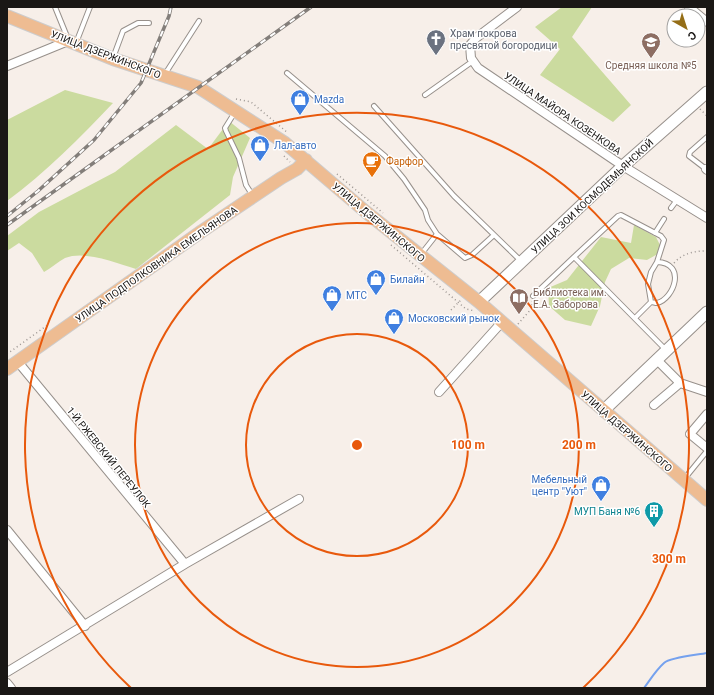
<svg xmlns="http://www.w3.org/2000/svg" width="714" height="695" viewBox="0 0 714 695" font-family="Roboto,sans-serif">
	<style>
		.green { fill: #cbdb9f }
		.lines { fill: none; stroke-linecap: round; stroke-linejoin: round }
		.stream { stroke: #75a1ee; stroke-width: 2 }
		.service-casing { stroke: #97908b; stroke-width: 6 }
		.minor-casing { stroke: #97908b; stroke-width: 10 }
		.secondary-casing { stroke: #97908b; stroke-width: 13 }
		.primary-casing { stroke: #cdcccc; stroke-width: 14 }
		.path { stroke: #9c9692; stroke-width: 1.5; stroke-dasharray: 1 3; stroke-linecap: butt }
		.service { stroke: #fff; stroke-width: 4 }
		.minor { stroke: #fff; stroke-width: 8 }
		.secondary { stroke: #fff; stroke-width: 11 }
		.primary { stroke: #eebc92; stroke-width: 12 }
		.rail-casing { stroke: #837e7a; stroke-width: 3.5 }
		.rail { stroke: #fff; stroke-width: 2; stroke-dasharray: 6; stroke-linecap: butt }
		.ring { fill: none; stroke: #e8590c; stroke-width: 2 }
		.labels { text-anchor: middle; stroke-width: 3; stroke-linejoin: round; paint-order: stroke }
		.worship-label { font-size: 10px; fill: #5b616d; stroke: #fff; text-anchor: start }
		.street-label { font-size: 10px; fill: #1a1715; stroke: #fff }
		.education-label { font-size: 10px; fill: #785e54; stroke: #fff }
		.shop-label { font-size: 10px; fill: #366cbe; stroke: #fff; text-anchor: start }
		.food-label { font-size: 10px; fill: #c56008; stroke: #fff; text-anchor: start }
		.culture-label { font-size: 10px; fill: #0d838f; stroke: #fff; text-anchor: end }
		.centre { fill: #e8590c; stroke: #fff; stroke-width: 2 }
		.ring-label { font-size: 12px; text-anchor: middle; font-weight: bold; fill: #e8590c; stroke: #fff; stroke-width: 3; stroke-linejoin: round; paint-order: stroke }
	</style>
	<rect width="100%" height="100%" fill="#f7efe9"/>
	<path class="green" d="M562 7H592L572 37 631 105 613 122 540 75 560 49 535 27Z
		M65 90 113 103C80 138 46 172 7 201V120Z
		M229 121 250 138 233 177 230 195 136 269C116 263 85 250 65 258 58 262 51 268 44 272L32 253 19 243 7 251V236L39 212 115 172 176 125 208 149Z
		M634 225 656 237 663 251 647 260 629 258 611 269 605 282 600 306 591 326 565 320 549 306 548 288 567 280 601 237 631 243Z"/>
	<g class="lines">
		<path class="stream" d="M644 688C650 680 656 670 664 663 671 657 697 655 707 653"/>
		<defs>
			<path id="service" d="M55 7 68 39
				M76 43 90 7
				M113 58 123 31 138 23H149
				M287 73 385 156 404 179 425 210 428 220 437 234 465 258 472 255 494 235
				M165 74 199 21
				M425 95 473 61
				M374 106 454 196 521 261
				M235 112 225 128 226 131 239 158 246 185 253 196
				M706 169 689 156 690 152 707 137
				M671 208 677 200
				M655 233 664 219
				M422 253 437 234
				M574 257 618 216 621 215 661 236 664 240 657 262 651 272 648 284 651 302 635 318
				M533 296 574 257 666 350
				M651 302C653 302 655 303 657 303 674 299 687 263 657 262
				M685 478 707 451"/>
			<path id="minor" d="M517 7 476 38 470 45 471 58 478 68 623 166 707 218
				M689 7 707 22
				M7 66 68 41
				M706 169 707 170
				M18 362 185 564
				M680 383 707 392
				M439 392 502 322
				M654 405 680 383 656 359
				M707 414 690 434 707 448
				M7 530 85 626
				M7 672 185 564 299 499
				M7 683 11 688"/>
			<path id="secondary" d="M479 302 623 166 707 92
				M603 411 707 312"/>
			<path id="primary" d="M7 16 113 59 198 87 285 143 366 212 479 302 707 500
				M7 369 202 231 281 178 297 169 306 160"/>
		</defs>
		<use href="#service" class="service-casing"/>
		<use href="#minor" class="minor-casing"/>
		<use href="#secondary" class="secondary-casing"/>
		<use href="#primary" class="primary-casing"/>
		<path class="path" d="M236 99 251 102 288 133
			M700 109 707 116
			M284 156 290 162
			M337 174 383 213
			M391 245 466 309 475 311
			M674 263C683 253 694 251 707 251
			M451 310 461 300
			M518 324 532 308V301
			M7 354 49 324"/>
		<use href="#service" class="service"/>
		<use href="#minor" class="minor"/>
		<use href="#secondary" class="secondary"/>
		<use href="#primary" class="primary"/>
		<defs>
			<path id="rail" d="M7 216 38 191 94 140 141 83 169 16 171 7
				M7 225 311 7"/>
		</defs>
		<use href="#rail" class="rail-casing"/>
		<use href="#rail" class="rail"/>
	</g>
	<g class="ring">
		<circle cx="357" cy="445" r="111"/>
		<circle cx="357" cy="445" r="222"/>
		<path d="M131 688A332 332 0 1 1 583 688"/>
	</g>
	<defs>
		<symbol id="church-pin" viewBox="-11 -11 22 30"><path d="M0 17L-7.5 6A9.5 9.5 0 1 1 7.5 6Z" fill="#6b7280" stroke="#fff"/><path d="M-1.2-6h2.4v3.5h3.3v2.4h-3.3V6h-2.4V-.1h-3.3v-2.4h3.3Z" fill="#fff"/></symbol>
		<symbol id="school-pin" viewBox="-11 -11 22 30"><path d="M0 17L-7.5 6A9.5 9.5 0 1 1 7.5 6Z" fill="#8d6e63" stroke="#fff"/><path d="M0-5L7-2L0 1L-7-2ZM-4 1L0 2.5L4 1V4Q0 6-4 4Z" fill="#fff"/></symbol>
		<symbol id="shop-pin" viewBox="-11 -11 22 30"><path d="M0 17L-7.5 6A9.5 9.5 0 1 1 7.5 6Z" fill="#3f7fe0" stroke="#fff"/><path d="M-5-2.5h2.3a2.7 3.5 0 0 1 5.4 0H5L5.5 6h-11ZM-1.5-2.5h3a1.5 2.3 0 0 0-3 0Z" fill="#fff"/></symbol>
		<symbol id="cafe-pin" viewBox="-11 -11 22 30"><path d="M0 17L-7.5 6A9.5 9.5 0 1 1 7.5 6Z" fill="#e8710a" stroke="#fff"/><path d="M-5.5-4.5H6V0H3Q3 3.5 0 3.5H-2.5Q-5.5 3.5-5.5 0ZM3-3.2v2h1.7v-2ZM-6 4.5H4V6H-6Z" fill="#fff"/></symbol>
		<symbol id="library-pin" viewBox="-11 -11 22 30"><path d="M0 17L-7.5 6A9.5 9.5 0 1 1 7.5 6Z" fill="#8d6e63" stroke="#fff"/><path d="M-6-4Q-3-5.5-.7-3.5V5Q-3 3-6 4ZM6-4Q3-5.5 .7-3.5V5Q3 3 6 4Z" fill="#fff"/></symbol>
		<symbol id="building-pin" viewBox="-11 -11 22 30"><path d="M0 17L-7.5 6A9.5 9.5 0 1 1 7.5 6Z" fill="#0f9aa8" stroke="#fff"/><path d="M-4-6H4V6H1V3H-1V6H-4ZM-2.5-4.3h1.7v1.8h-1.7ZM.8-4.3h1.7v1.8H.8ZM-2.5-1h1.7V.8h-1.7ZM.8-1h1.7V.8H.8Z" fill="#fff"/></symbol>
	</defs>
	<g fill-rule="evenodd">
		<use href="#church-pin" x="425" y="28" width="22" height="30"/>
		<use href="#school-pin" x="640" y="31" width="22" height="30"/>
		<use href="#shop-pin" x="289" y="88" width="22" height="30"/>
		<use href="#shop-pin" x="249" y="134" width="22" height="30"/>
		<use href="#cafe-pin" x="361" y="150" width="22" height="30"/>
		<use href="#shop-pin" x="365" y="268" width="22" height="30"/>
		<use href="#shop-pin" x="321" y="284" width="22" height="30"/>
		<use href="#library-pin" x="508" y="287" width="22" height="30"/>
		<use href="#shop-pin" x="383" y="307" width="22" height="30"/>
		<use href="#shop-pin" x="590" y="474" width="22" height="30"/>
		<use href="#building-pin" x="643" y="500" width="22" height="30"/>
	</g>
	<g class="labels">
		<g class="worship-label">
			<text x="450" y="37">Храм покрова<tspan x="450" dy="12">пресвятой богородици</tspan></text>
		</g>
		<g class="street-label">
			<text transform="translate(106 54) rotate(21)" y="4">УЛИЦА ДЗЕРЖИНСКОГО</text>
			<text transform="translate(563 113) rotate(34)" y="4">УЛИЦА МАЙОРА КОЗЕНКОВА</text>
			<text transform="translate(592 196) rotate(-43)" y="4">УЛИЦА ЗОИ КОСМОДЕМЬЯНСКОЙ</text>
			<text transform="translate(379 222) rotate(40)" y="4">УЛИЦА ДЗЕРЖИНСКОГО</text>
			<text transform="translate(156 264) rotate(-35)" y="4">УЛИЦА ПОДПОЛКОВНИКА ЕМЕЛЬЯНОВА</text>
			<text transform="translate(627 431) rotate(41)" y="4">УЛИЦА ДЗЕРЖИНСКОГО</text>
			<text transform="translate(109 457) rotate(51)" y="4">1-Й РЖЕВСКИЙ ПЕРЕУЛОК</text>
		</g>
		<g class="education-label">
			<text x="651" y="69">Средняя школа №5</text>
			<text x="533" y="296" text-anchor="start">Библиотека им.<tspan x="533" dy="12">Е.А. Заборова</tspan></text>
		</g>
		<g class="shop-label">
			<text x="314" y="103">Mazda</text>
			<text x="274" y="149">Лал-авто</text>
			<text x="390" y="283">Билайн</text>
			<text x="346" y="299">МТС</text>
			<text x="408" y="322">Московский рынок</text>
			<text x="587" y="483" text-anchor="end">Мебельный<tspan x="587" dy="12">центр "Уют"</tspan></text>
		</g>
		<g class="food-label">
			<text x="386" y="165">Фарфор</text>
		</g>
		<g class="culture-label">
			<text x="640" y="515">МУП Баня №6</text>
		</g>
	</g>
	<circle cx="357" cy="445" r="6" class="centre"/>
	<g class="ring-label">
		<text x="468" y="449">100 m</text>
		<text x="579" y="449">200 m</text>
		<text x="669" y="563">300 m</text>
	</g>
	<rect width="714" height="695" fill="none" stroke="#1a1715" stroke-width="16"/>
	<g transform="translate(686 28) rotate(141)"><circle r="19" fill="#ffffff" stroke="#a3a2a1"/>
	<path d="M0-3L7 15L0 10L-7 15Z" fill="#956e17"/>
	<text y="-6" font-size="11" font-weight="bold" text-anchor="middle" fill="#1a1715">С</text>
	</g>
</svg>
